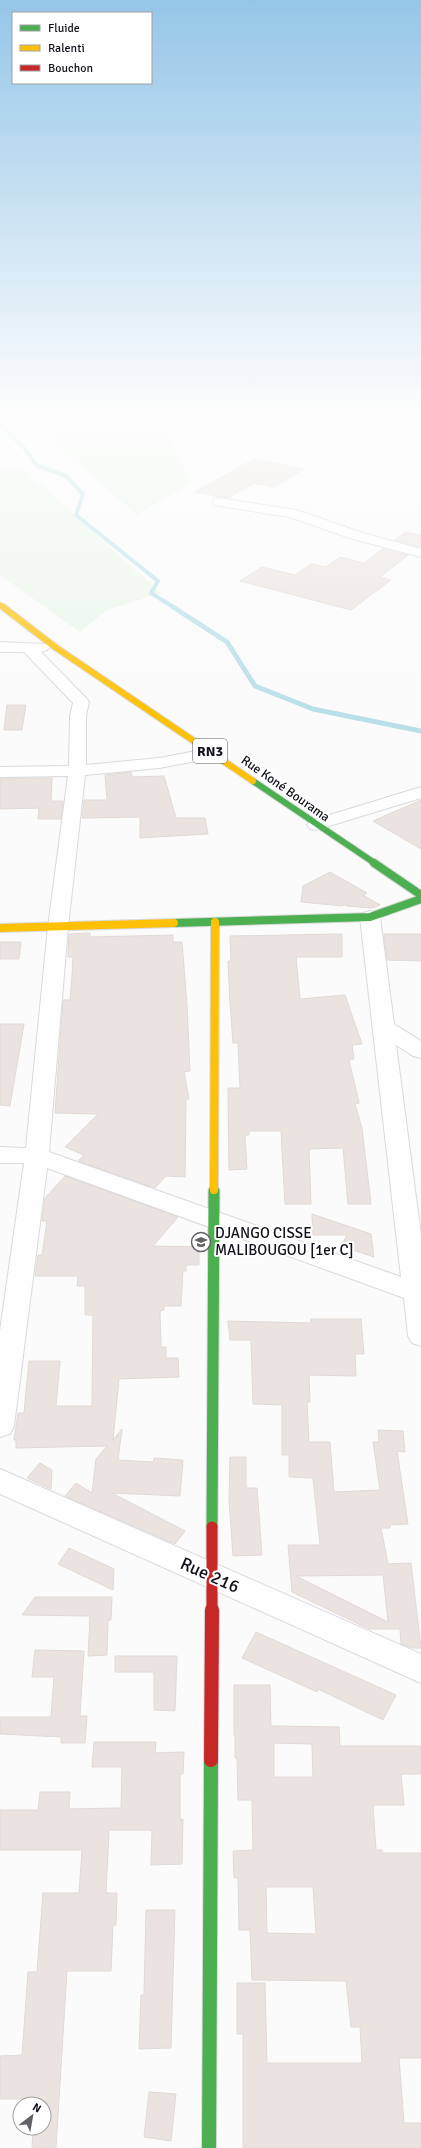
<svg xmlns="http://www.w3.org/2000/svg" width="421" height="2148" viewBox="0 0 421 2148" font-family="Signika,sans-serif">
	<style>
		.green { fill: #eaf7e9 }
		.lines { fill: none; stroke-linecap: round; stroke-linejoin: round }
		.stream-far1 { stroke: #b9e0e8; stroke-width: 4 }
		.stream { stroke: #b9e0e8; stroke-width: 5 }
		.building { fill: #ebe3df; stroke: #e0dad7; fill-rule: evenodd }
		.street-casing { stroke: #d9d9de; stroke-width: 2 }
		.fast-far3-casing { stroke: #d9d9de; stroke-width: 8 }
		.fast-far2-casing { stroke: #d9d9de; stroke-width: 10 }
		.fast-far1-casing { stroke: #d9d9de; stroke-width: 13 }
		.fast-casing { stroke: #d9d9de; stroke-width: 16 }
		.slow-far2-casing { stroke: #d9d9de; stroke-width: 6 }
		.slow-far1-casing { stroke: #d9d9de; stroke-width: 8 }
		.slow-casing { stroke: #d9d9de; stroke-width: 10 }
		.jam-far1-casing { stroke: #d9d9de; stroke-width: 13 }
		.jam-casing { stroke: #d9d9de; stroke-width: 16 }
		.street { fill: #fefefe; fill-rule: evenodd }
		.fast-far3 { stroke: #4caf50; stroke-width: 6 }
		.fast-far2 { stroke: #4caf50; stroke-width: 8 }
		.fast-far1 { stroke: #4caf50; stroke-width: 11 }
		.fast { stroke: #4caf50; stroke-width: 14 }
		.slow-far2 { stroke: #ffc107; stroke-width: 5.5 }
		.slow-far1 { stroke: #ffc107; stroke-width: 6 }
		.slow { stroke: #ffc107; stroke-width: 8 }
		.jam-far1 { stroke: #c62828; stroke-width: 11 }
		.jam { stroke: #c62828; stroke-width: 14 }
		.labels { text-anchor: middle; stroke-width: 4; stroke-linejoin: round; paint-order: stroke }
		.far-street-label { font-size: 13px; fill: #12101a; stroke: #fff }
		.shield { fill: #fff; stroke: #59585f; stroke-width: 1 }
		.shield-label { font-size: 14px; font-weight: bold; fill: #12101a }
		.poi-label { font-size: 15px; fill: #12101a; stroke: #fff; text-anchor: start }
		.near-street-label { font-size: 18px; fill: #12101a; stroke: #fff }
	</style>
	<rect width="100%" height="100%" fill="#fbfbfb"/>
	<path class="green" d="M15 408H102L171 423 174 447 191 483 137 515Z
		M168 408H256L203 424Z
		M20 466 161 593 107 610 80 632 0 575V470Z"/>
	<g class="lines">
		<path class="stream-far1" d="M0 425 26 450 36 465 66 476 83 494 76 515 158 581 151 593 175 608"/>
		<path class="stream" d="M173 607 227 642 255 686 313 709 421 731"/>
	</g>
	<path class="building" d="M254 459 304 469 274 487 254 483 228 498 195 492Z
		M406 532 421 535V545L419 547 395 540Z
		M383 549 408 555 380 577 391 580 351 610 240 581 262 567 295 575 311 564 326 567 340 557 364 563Z
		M7 705H26L22 730H4Z
		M131 772 132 777 164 776 176 818H205L208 834 140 838V817L82 818 84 800H107L105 775Z
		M0 778H52L51 801H63L61 819H38L39 808 0 809Z
		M421 800V849L373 821Z
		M330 872 367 893 363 895 380 905 372 908 347 906 343 904V906L301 902 303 886Z
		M90 933V937L173 935V942H182L187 1005 190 1071 184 1072 189 1099H186L185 1177 166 1176 155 1188 78 1161 84 1155 65 1147 98 1114 55 1113 63 1000H70L72 976 73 957H68L69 934Z
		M342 934V957H296L300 999 345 995 362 1044 352 1045 354 1059 349 1060 359 1103 355 1104 362 1128 371 1204H348L343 1148 309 1149 311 1204H285L281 1131H249V1135H245L247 1169 229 1170 228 1088H240L238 1043H233L230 1003 228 961H231L230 936Z
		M384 934H421V961L387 960Z
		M0 942H21L19 959H0Z
		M0 1024H24L10 1106 0 1105Z
		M65 1176 178 1217 153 1246 199 1247V1265H186V1271H183L181 1306H164V1310L160 1311 161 1347H166V1358H178L179 1377 119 1379 113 1440 122 1429 118 1460 153 1462 154 1458 183 1460 180 1496 112 1493 185 1531 175 1544 65 1496 76 1483 92 1493 96 1459 107 1446 16 1448V1440H14L18 1413H24L29 1361H60L56 1406H92L93 1315H85V1286H77L78 1276H35L38 1255H42L47 1221H42L45 1198Z
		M312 1214 371 1234 374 1257 341 1246 347 1235H313Z
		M311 1319H361L364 1354H355L356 1376 309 1375 310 1402H307L309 1442H330L334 1492 380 1490 373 1442H379L378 1430 403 1431 405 1452 397 1451 408 1524 390 1525V1528H381L388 1564 411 1563 421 1648H412L401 1644 400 1629H369L292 1592 288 1545H320L313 1478 289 1477V1455H282V1405L253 1404 251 1340H230L228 1321 311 1323ZM383 1575 388 1622 296 1576Z
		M230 1457H246V1488H257L262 1555 233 1556 229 1500Z
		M40 1463 52 1470 51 1489 27 1478Z
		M69 1548 114 1569 113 1590 58 1564Z
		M35 1597H112L111 1620H108L107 1655 88 1656 90 1616 22 1615Z
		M256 1632 396 1695 383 1720 318 1689 317 1692 242 1658Z
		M35 1650 84 1651 80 1716H87L85 1743H61V1737L0 1734V1717H51L54 1677H32Z
		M115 1656H177L175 1711 154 1710V1672H115Z
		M234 1685H270L271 1726 339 1727 340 1746H421V1774H401L404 1805H373L376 1850H382V1853H421V2058H399L404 2123H421V2148H243V2034H237V1983H265L267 2063H362L360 2027H351L346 1981 252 1980 250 1930H239L238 1878H234L233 1851 253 1850 252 1800H238L237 1758H235V1735H234ZM274 1743 312 1744 313 1777H274ZM266 1887H313L316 1934 267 1933Z
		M94 1742H156L155 1753 184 1752 183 1774H180V1819H183L182 1864 151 1865 152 1830H109L106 1893H117L116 1925H113L111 1971H67L56 2148H32L33 2128H44V2104H34L35 2099H0V2056L22 2055 28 1972H37L43 1893H79L82 1850H0V1810H38L40 1792H70L69 1809 121 1808 122 1767H92Z
		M146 1910H175L171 2048 139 2049 141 1995H144Z
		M149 2092 176 2094 171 2141 144 2137Z"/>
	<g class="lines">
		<defs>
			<path id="street" d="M219 498 296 510 363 533 421 549V557L353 539 289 517 214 505 213 502 214 499Z
				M0 642 47 644 50 647 47 650 41 652 87 699 89 702 86 716V765L159 758 212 748 218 749 220 753 218 757 159 768 85 775 68 927 49 1152 401 1277 360 917 363 913 370 911 377 913 380 917 394 1024 421 1041V1058L413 1056 396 1045 421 1235V1346L412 1343 408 1336 404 1298 47 1168 14 1426 10 1434 0 1437V1331L24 1163H0V1147L26 1148 48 927 68 776 0 777V767L69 766 70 716 73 703 24 652H0Z
				M421 787V798L316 830 310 829 307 825 310 821Z
				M0 1469 421 1654V1683L0 1494Z"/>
			<path id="fast-far3" d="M253 781 376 864"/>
			<path id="fast-far2" d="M374 863 421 895
				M174 923 370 917 421 899
				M214 1192V1190"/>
			<path id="fast-far1" d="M212 1527 214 1191"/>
			<path id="fast" d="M209 2148 211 1760"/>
			<path id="slow-far2" d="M0 605 5 608"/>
			<path id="slow-far1" d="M3 607 55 647 253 781"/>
			<path id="slow" d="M0 928 174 923
				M214 1190 215 922"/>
			<path id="jam-far1" d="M212 1611V1527"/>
			<path id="jam" d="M211 1760 212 1610"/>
		</defs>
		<use href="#street" class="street-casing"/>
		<use href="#fast-far3" class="fast-far3-casing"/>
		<use href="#fast-far2" class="fast-far2-casing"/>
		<use href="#fast-far1" class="fast-far1-casing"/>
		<use href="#fast" class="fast-casing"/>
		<use href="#slow-far2" class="slow-far2-casing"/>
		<use href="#slow-far1" class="slow-far1-casing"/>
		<use href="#slow" class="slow-casing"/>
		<use href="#jam-far1" class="jam-far1-casing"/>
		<use href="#jam" class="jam-casing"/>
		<use href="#street" class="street"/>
		<use href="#fast-far3" class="fast-far3"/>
		<use href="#fast-far2" class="fast-far2"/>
		<use href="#fast-far1" class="fast-far1"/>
		<use href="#fast" class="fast"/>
		<use href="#slow-far2" class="slow-far2"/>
		<use href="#slow-far1" class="slow-far1"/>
		<use href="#slow" class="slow"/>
		<use href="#jam-far1" class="jam-far1"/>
		<use href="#jam" class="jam"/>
	</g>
	<linearGradient id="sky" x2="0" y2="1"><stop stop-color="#95c6e8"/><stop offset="0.58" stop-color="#fdfdfd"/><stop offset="1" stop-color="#fdfdfd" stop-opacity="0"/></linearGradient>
	<rect width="421" height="709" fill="url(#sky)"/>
	<defs>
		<symbol id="school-ring" viewBox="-11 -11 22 22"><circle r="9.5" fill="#fff" stroke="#646269" stroke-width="1.5"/><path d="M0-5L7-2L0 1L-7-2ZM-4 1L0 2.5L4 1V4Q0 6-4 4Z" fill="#646269"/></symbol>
	</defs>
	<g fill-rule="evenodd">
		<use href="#school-ring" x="190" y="1231" width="22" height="22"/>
	</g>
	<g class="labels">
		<g class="far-street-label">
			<text transform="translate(286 788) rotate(35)" y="5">Rue Koné Bourama</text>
		</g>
		<rect class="shield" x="193" y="739" width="34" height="24" rx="3"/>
		<g class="shield-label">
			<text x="210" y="756">RN3</text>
		</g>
		<g class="poi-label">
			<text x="215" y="1238">DJANGO CISSE<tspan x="215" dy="17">MALIBOUGOU [1er C]</tspan></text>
		</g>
		<g class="near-street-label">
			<text transform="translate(210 1575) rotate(24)" y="6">Rue 216</text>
		</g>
	</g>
	<rect x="12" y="12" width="140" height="72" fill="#ffffff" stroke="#a09fa3"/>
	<rect x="20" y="25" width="20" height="6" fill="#4caf50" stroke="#a09fa3"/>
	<text x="48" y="32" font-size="12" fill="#12101a">Fluide</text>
	<rect x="20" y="45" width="20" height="6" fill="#ffc107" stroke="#a09fa3"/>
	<text x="48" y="52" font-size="12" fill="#12101a">Ralenti</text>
	<rect x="20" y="65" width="20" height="6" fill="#c62828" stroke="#a09fa3"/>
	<text x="48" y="72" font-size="12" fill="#12101a">Bouchon</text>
	<g transform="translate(32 2116) rotate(31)"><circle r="19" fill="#ffffff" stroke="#a09fa3"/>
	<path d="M0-3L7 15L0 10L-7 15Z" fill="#646269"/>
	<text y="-6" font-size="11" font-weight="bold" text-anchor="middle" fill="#12101a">N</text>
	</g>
</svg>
